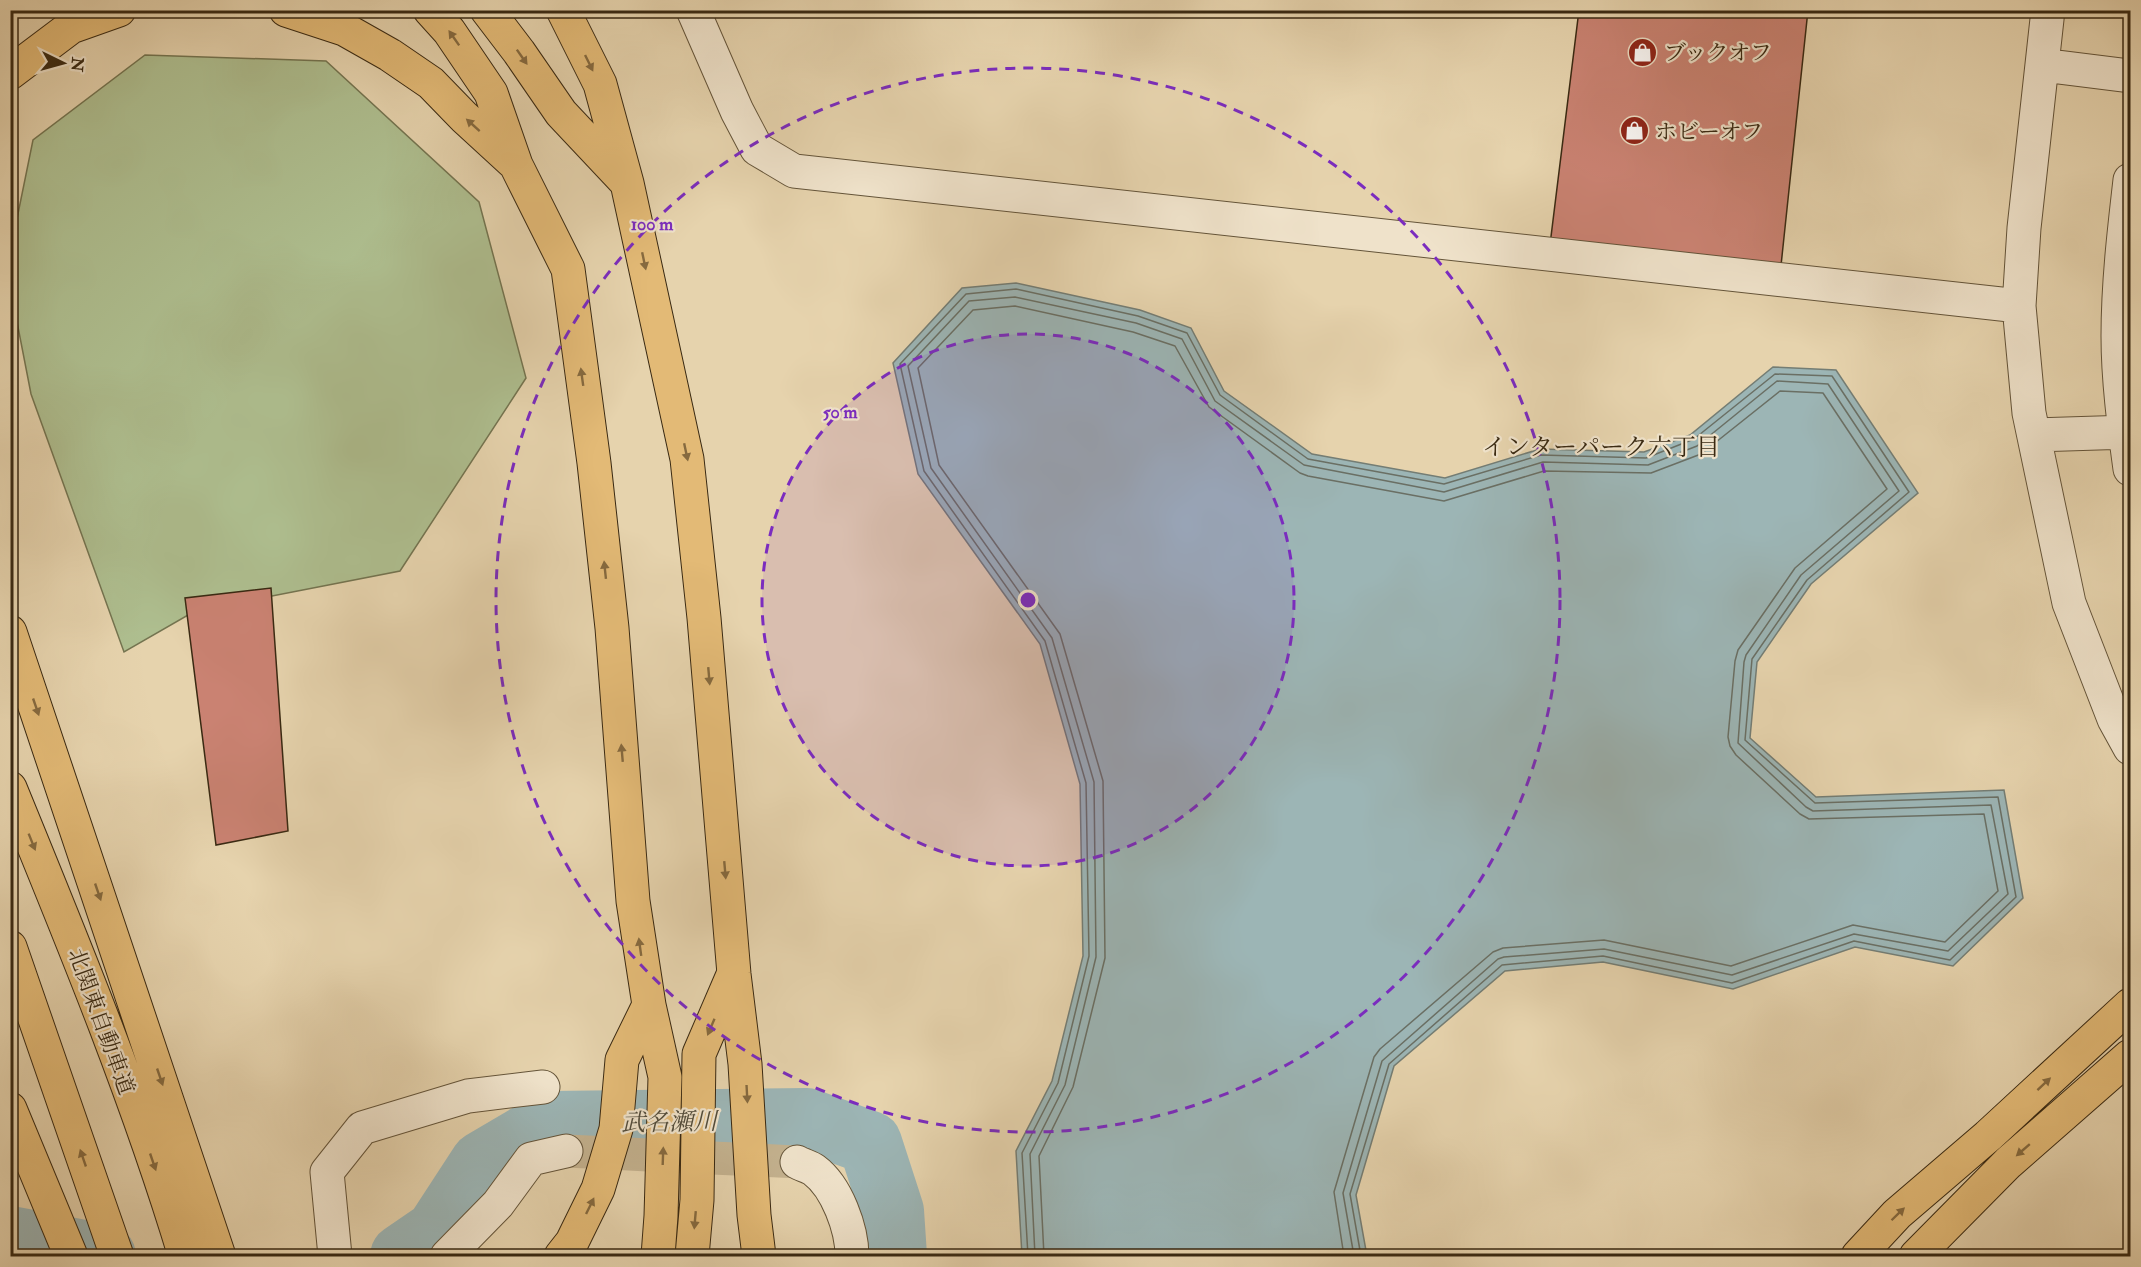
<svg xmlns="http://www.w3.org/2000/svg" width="2141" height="1267" viewBox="0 0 2141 1267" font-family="'IM FELL Double Pica','Noto Serif JP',serif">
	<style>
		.green { fill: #aebe8f; stroke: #747450; stroke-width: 1.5 }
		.water { fill: #9cb5b5; stroke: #747d74; stroke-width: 1.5 }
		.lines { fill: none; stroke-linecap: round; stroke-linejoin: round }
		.shore { stroke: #6a6f64; stroke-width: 1.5 }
		.river { stroke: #9cb5b5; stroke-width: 64 }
		.building { fill: #ca8272; stroke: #392912; stroke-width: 1.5 }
		.minor-tunnel { stroke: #c3b18e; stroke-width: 33; stroke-dasharray: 33 16; stroke-linecap: butt }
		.minor-casing { stroke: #645439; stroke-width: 35 }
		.highway-casing { stroke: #392912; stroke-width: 35 }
		.minor { stroke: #efe2ca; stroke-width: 33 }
		.highway { stroke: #e3ba76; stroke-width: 33 }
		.oneway { fill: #866a3f }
		.ring { fill: none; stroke: #7b2cbf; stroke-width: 3; stroke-dasharray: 10 8 }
		.labels { text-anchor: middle; stroke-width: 4.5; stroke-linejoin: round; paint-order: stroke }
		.poi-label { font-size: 22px; fill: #392912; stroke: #efe2ca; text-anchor: start }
		.street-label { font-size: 22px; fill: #392912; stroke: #efe2ca }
		.neighbourhood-label { font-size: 24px; fill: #392912; stroke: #efe2ca }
		.water-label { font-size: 24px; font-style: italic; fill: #524c3b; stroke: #efe2ca }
		.centre { fill: #7b2cbf; stroke: #efe2ca; stroke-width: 3 }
		.ring-label { font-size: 18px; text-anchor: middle; font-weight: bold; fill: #7b2cbf; stroke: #efe2ca; stroke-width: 4.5; stroke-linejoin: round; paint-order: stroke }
	</style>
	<rect width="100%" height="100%" fill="#e6d3ad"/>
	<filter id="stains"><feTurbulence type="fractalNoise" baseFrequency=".00333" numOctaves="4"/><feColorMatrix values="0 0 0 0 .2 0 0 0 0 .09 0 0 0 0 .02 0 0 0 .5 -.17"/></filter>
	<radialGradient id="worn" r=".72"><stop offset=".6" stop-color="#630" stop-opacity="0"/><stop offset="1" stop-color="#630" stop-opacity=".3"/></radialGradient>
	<path class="green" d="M145 55 326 61 479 202 526 378 400 571 195 611 124 652 31 394 11 291 10 253 33 140Z"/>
	<path class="water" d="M1016 283 1140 310 1191 328 1224 391 1312 454 1445 478 1540 449 1644 452 1690 435 1773 367 1836 370 1918 493 1811 584 1757 662 1750 738 1816 797 2004 790 2023 898 1953 966 1855 947 1733 989 1603 962 1505 971 1394 1066 1356 1195 1367 1256H1022L1016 1151 1052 1081 1083 956 1080 784 1040 644 918 474 893 363 962 288Z"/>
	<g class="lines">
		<path class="shore" d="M1028 1256 1022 1153 1058 1083 1089 956 1086 783 1045 641 924 471 900 364 966 294 1016 289 1138 316 1187 333 1220 395 1308 459 1444 484 1541 455 1646 458 1694 439 1775 374 1832 376 1909 492 1807 580 1752 659 1745 740 1815 803 1998 797 2016 897 1950 960 1854 941 1732 983 1603 956 1502 965 1389 1064 1350 1194 1361 1256
			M1035 1256 1030 1154 1065 1085 1096 957 1094 782 1052 638 931 468 908 366 969 301 1015 297 1136 323 1182 339 1215 401 1304 465 1444 492 1543 462 1648 465 1697 446 1777 381 1828 384 1899 491 1801 575 1746 655 1744 662 1738 743 1806 807 1813 811 1991 805 2008 894 1948 951 1854 934 1732 975 1604 949 1504 957 1498 959 1382 1061 1343 1193 1354 1256
			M1044 1256 1039 1156 1073 1087 1105 958 1103 781 1060 634 939 465 918 368 973 310 1015 306 1133 332 1175 346 1209 407 1300 473 1308 476 1444 501 1544 471 1651 473 1701 454 1780 391 1823 393 1887 489 1795 568 1738 650 1735 661 1728 737 1730 746 1736 755 1800 814 1809 819 1984 814 1998 891 1945 942 1853 925 1731 966 1604 940 1503 948 1493 952 1380 1049 1374 1057 1334 1192 1344 1256"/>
		<path class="river" d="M10 1238 104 1256
			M402 1256 437 1232 482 1163 550 1123 807 1120 870 1143 892 1211 895 1256"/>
	</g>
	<path class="building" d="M1579 10H1808L1778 294 1547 269Z
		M271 588 288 831 216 845 185 598Z"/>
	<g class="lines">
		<path class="minor-tunnel" d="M566 1151 797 1162"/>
		<defs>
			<path id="minor" d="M693 10 737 111 757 149 794 171 2019 306
				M2048 10 2024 228 2019 306 2029 413 2069 603 2114 719 2130 748
				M2042 65 2130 76
				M2130 180C2124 232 2118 284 2118 336 2118 380 2124 425 2130 469
				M2034 435 2130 432
				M797 1162C802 1165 810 1167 814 1170 837 1187 852 1229 852 1256
				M335 1256 327 1172 362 1128 468 1096 543 1087
				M447 1256 498 1204 531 1159 566 1151"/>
			<path id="highway" d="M286 10 344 29 390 55 431 83 464 117 513 162
				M430 10 449 31 491 93 516 165 568 269 594 463 612 628 633 901 649 1005 665 1077 661 1216 658 1256
				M487 10 519 52 561 113 625 181
				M563 10 600 84 627 183 687 459 704 618 734 974 745 1064 754 1215 759 1256
				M10 73 71 27 119 10
				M10 632 219 1256
				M10 788C73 942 137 1097 185 1256
				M10 947 117 1256
				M10 1109 71 1256
				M561 1256 572 1242 598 1189 616 1129 622 1060 649 1005
				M692 1256 697 1200 699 1054 733 975
				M1858 1256 1897 1214 1988 1136 2130 1005
				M1916 1256 2008 1163 2130 1056"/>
		</defs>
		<use href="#minor" class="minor-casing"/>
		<use href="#highway" class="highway-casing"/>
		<use href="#minor" class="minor"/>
		<use href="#highway" class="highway"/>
	</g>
	<defs><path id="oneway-solid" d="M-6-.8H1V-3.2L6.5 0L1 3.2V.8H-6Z" transform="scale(1.5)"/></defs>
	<g class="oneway">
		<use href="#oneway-solid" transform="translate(454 38) rotate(-125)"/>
		<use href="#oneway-solid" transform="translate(522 57) rotate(55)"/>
		<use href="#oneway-solid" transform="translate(589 63) rotate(64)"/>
		<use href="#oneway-solid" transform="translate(473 125) rotate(-138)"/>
		<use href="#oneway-solid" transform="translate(644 261) rotate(78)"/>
		<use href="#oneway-solid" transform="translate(582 377) rotate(-98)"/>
		<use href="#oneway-solid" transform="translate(686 452) rotate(78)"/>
		<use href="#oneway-solid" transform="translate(605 570) rotate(-96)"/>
		<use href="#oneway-solid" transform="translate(709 676) rotate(85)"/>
		<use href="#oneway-solid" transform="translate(36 707) rotate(71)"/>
		<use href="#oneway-solid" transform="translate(622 753) rotate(-95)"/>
		<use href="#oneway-solid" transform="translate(32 842) rotate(68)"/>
		<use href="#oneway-solid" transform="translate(725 870) rotate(85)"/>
		<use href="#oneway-solid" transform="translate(98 892) rotate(71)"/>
		<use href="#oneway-solid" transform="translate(640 947) rotate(-98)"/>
		<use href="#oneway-solid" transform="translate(711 1027) rotate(113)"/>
		<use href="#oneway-solid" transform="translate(160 1077) rotate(71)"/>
		<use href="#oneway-solid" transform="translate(2044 1084) rotate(-43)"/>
		<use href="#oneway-solid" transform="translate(747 1094) rotate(87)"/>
		<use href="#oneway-solid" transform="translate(2023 1150) rotate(139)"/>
		<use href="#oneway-solid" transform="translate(663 1156) rotate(-88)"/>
		<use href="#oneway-solid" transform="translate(83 1158) rotate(-109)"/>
		<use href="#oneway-solid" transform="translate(153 1162) rotate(71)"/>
		<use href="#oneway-solid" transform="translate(590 1206) rotate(-64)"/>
		<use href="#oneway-solid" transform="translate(1898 1214) rotate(-44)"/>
		<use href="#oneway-solid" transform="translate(695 1220) rotate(95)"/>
	</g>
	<circle cx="1028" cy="600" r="266" fill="#7b2cbf" fill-opacity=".12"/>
	<g class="ring">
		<circle cx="1028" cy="600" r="266"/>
		<circle cx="1028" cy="600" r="532"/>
	</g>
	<defs>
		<symbol id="shop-disc" viewBox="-11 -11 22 22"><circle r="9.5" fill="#8f2418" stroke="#efe2ca"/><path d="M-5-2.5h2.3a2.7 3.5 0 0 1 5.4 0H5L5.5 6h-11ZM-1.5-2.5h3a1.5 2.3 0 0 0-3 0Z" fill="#fff"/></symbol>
	</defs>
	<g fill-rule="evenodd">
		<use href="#shop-disc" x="1626" y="36" width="33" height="33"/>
		<use href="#shop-disc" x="1618" y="114" width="33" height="33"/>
	</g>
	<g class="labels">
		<g class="poi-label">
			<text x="1664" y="60">ブックオフ</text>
			<text x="1655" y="139">ホビーオフ</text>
		</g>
		<g class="street-label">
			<text transform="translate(102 1021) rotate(70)" y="8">北関東自動車道</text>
		</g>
		<g class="neighbourhood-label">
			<text x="1601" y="455">インターパーク六丁目</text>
		</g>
		<g class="water-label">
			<text transform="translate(669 1122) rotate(-1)" y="8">武名瀬川</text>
		</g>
	</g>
	<circle cx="1028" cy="600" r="9" class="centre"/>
	<g class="ring-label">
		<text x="652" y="230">100 m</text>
		<text x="840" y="418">50 m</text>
	</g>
	<rect width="2141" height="1267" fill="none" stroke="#e6d3ad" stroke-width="36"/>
	<rect x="12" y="12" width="2117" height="1243" fill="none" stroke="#392912" stroke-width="3"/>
	<rect x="18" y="18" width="2105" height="1231" fill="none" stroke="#392912" stroke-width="1.5"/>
	<g transform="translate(63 63) rotate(95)" stroke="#efe2ca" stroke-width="4.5" paint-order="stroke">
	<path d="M0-4.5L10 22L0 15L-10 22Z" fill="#392912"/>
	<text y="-9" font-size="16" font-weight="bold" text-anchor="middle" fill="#392912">N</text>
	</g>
	<rect width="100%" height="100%" filter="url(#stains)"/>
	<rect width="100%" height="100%" fill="url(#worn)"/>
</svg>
